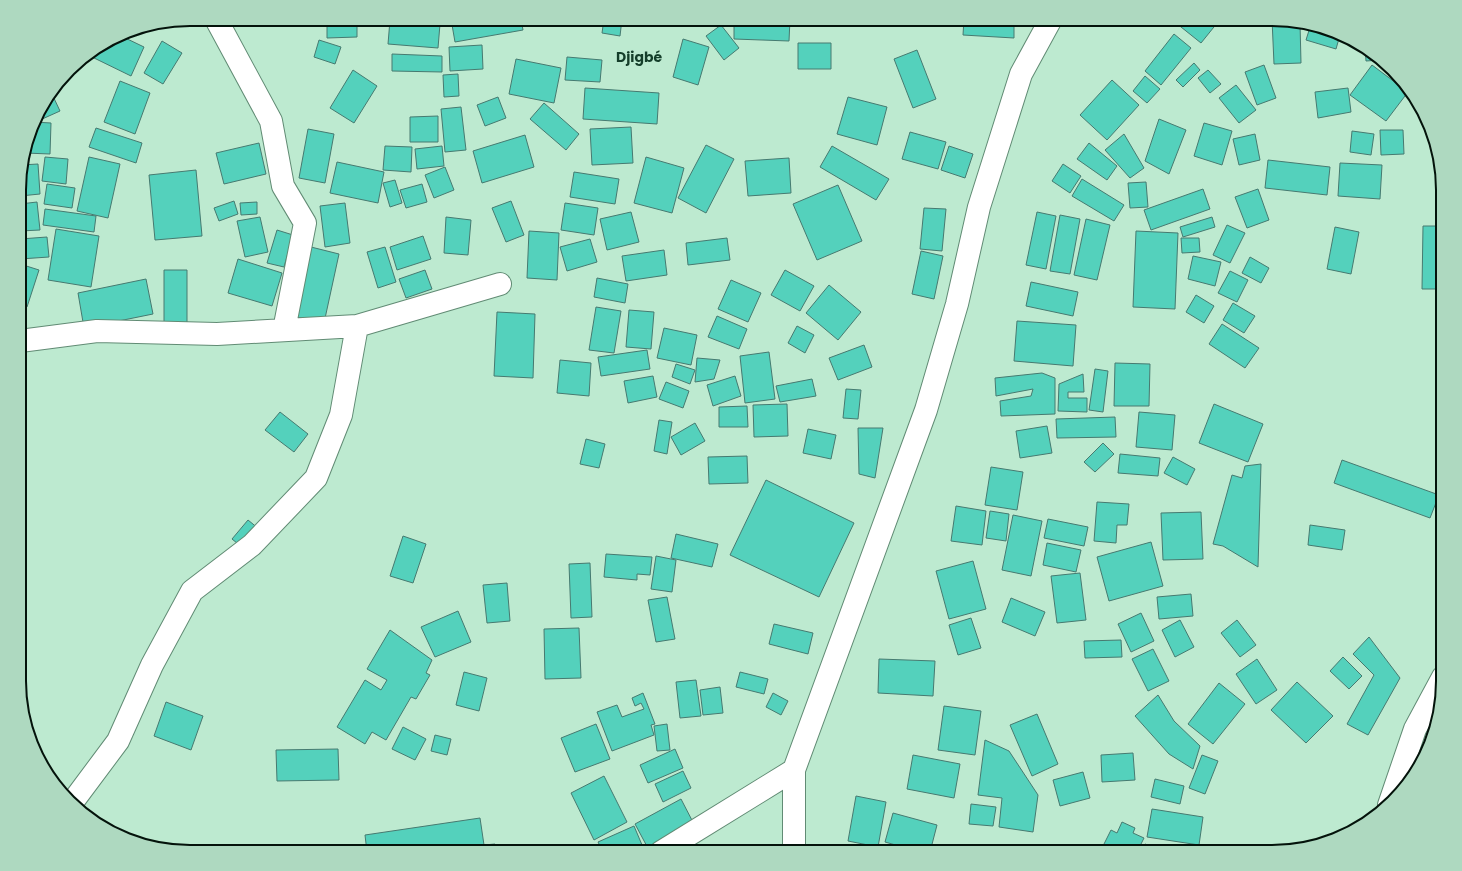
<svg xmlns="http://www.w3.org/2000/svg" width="1462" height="871" viewBox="0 0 1462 871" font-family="Poppins,sans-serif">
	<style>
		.building { fill: #54d1bc; stroke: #467a70 }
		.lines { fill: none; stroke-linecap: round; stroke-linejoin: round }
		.minor-casing { stroke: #618b74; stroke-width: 24 }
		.minor { stroke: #fff; stroke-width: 22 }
		.labels { text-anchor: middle; stroke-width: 3; stroke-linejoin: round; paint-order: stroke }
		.quarter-label { font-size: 14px; font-weight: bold; fill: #143e2a; stroke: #bdead0 }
		.rim { fill: none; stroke: #04130b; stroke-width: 2 }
	</style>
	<rect width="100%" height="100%" fill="#bdead0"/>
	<path class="building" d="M327 19H357V37L327 38Z
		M451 19H521L523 30 455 42Z
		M604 19H622L620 36 602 33Z
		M634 19H656L636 24Z
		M734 19H790L789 41 734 39Z
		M897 19H930L931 26H897Z
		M964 19H1014V38L963 35Z
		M1171 19H1215L1218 22 1201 43Z
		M1272 19 1300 23 1301 63 1274 64Z
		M390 20 440 24 438 48 388 44Z
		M165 24 144 31 143 28Z
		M1311 24 1317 25 1340 35 1336 49 1306 40Z
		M721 25 739 48 724 60 706 36Z
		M1174 34 1191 48 1161 85 1145 71Z
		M119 35 144 47 131 76 90 56 92 52Z
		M683 39 709 47 698 85 673 77Z
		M319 40 341 47 335 64 314 57Z
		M162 41 182 53 163 84 144 73Z
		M798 43H831V69H798Z
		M482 45 483 69 450 71 449 47Z
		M1365 47 1381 60 1366 61Z
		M917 50 936 99 913 108 894 59Z
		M392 54 442 56V72L392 71Z
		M567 57 602 60 600 82 565 80Z
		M516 59 561 68 554 103 509 94Z
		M1194 63 1200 70 1183 87 1176 80Z
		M1264 65 1276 98 1257 105 1245 72Z
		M1372 65 1408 92 1386 121 1350 95Z
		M353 70 377 86 354 123 330 108Z
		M1208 70 1221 84 1210 93 1198 78Z
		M458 74 459 96 444 97 443 75Z
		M1145 76 1160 89 1147 103 1133 91Z
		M1112 80 1139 105 1107 140 1080 115Z
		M120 81 150 93 135 134 104 122Z
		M1236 85 1256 110 1239 123 1219 98Z
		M585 88 659 93 657 124 583 119Z
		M1348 88 1351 112 1318 118 1315 92Z
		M52 94 60 111 40 120 37 114Z
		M498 97 506 118 485 126 477 105Z
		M848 97 887 107 877 145 837 134Z
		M544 103 579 134 566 150 530 119Z
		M461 107 466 150 445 152 441 109Z
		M438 116V142H410V117Z
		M1159 119 1186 130 1169 174 1145 161Z
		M34 122 51 123 50 154 25 153Z
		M1204 123 1232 131 1222 165 1194 156Z
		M631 127 633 163 592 165 590 129Z
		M96 128 142 143 136 163 89 147Z
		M308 129 334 134 325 183 299 178Z
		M1380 130H1403L1404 154 1381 155Z
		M1352 131 1374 134 1371 155 1350 152Z
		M910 132 946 142 938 169 902 159Z
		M1124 134 1144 168 1130 178 1105 150Z
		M1255 134 1260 160 1239 165 1233 139Z
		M525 135 534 167 482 183 473 151Z
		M259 143 266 174 224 184 216 153Z
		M1089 143 1117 166 1107 180 1077 159Z
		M706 145 734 159 706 213 678 198Z
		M385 146 412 147 411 172 383 170Z
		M442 146 444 166 417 169 415 149Z
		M832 146 889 179 876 200 820 167Z
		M949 146 973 154 965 178 941 170Z
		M45 157 68 159 66 184 42 181Z
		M89 157 120 164 108 218 77 211Z
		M646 157 684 168 672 213 634 203Z
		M789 158 791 193 748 196 745 161Z
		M1268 160 1330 167 1327 195 1265 188Z
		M337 162 384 172 378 203 330 193Z
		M1340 163 1382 165 1380 199 1338 196Z
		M38 164 40 194 20 196 21 165Z
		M1063 164 1081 176 1070 193 1052 181Z
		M445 167 454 190 434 198 425 175Z
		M196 170 202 236 155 240 149 175Z
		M574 172 619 179 615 204 570 197Z
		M1082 179 1124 205 1114 221 1072 196Z
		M395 180 402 203 390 207 383 183Z
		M1146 182 1148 207 1130 208 1128 183Z
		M47 184 75 188 72 208 44 204Z
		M422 184 427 202 406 208 400 190Z
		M838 185 862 241 817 260 793 204Z
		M1203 189 1210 209 1151 230 1144 210Z
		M1258 189 1269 220 1247 228 1235 197Z
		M234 201 238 214 219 221 214 208Z
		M511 201 524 235 506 242 492 208Z
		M37 202 40 230 20 231V204Z
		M257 202V214L241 215 240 203Z
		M345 203 350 243 325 247 320 206Z
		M565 203 598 208 594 235 561 230Z
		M924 208 946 209 942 251 920 249Z
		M45 209 96 216 94 232 43 225Z
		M631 212 639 242 607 250 600 219Z
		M1037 212 1056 216 1046 269 1026 265Z
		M1060 215 1080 219 1070 274 1050 271Z
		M260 217 268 252 245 257 237 221Z
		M446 217 471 220 468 255 444 253Z
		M1212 217 1215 227 1183 237 1180 227Z
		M1086 219 1110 225 1097 280 1074 275Z
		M1227 225 1245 233 1230 263 1213 255Z
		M1423 226H1443V289H1422Z
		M1335 227 1359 232 1351 274 1327 269Z
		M56 229 99 236 91 287 48 280Z
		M277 230 293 235 284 267 267 263Z
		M529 231 559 233 557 280 527 278Z
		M1136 231 1178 233 1175 309 1133 307Z
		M423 236 431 259 397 270 390 247Z
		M47 237 49 257 20 259V239Z
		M727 238 730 260 688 265 686 243Z
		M1181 238H1199L1200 252 1182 253Z
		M590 239 597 262 567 271 560 247Z
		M311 247 339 254 324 323 296 317Z
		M385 247 396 282 378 288 367 252Z
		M664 250 667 275 626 281 622 256Z
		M921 251 943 256 934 299 912 294Z
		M1193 256 1221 262 1215 286 1188 279Z
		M1250 257 1269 268 1261 283 1242 273Z
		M238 259 282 273 272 306 228 293Z
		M20 264 39 270 27 307 20 305Z
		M164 270H187V325H164Z
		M425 270 432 289 406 298 399 279Z
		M785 270 814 286 800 311 771 295Z
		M1230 271 1248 280 1237 302 1218 293Z
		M597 278 628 284 625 303 594 297Z
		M146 279 153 314 84 328 78 293Z
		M731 280 761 293 748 322 718 309Z
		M1031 282 1078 292 1073 316 1026 306Z
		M829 285 861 312 838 340 806 313Z
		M1196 295 1214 306 1204 323 1186 312Z
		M1233 303 1255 316 1244 333 1223 320Z
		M596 307 621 311 614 353 589 350Z
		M629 310 654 312 651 349 626 347Z
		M497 312 535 314 533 378 494 376Z
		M717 316 747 329 739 349 708 337Z
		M1017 321 1076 325 1073 366 1014 361Z
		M1222 324 1259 348 1245 368 1209 344Z
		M797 326 814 335 805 353 788 343Z
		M664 328 697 335 691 365 657 358Z
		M864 345 872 367 838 380 829 358Z
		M647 350 650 369 601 376 598 357Z
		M769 352 775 399 745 403 740 356Z
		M697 358 720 360 714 379 695 382Z
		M560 360 591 363 589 396 557 393Z
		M1115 363 1150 364 1149 406H1114Z
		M676 364 695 370 690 384 672 377Z
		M1095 369 1108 371 1103 412 1089 410Z
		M1042 373 1055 378V414L1001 416 1000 401 1031 396 1033 389 996 396 995 378Z
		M1083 374 1084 392H1068V398H1087V412L1058 411 1059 384Z
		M653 376 657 397 628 403 624 381Z
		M735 376 741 396 713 406 707 385Z
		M812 379 816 396 780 402 776 386Z
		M666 382 689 391 683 408 659 399Z
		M846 389 861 390 858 419 843 418Z
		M787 404 788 436 754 437 753 405Z
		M1214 404 1263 424 1248 462 1199 443Z
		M747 406 748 427H719V407Z
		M280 412 308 434 294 452 265 430Z
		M1139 412 1175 415 1172 450 1136 447Z
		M1115 417 1116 437 1057 438 1056 419Z
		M659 420 672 422 667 454 654 451Z
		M695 423 705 441 681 455 671 437Z
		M1047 426 1052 453 1020 458 1016 431Z
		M858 428H883L875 478 859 474Z
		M808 429 836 435 831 459 803 453Z
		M586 439 605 444 599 468 580 464Z
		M1103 443 1114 454 1095 472 1084 462Z
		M1120 454 1160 458 1158 476 1118 473Z
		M747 456 748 483 709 484 708 457Z
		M1173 457 1195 469 1187 485 1164 473Z
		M1342 460 1439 495 1430 518 1334 483Z
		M1261 464 1258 567 1223 546 1213 544 1232 475 1242 478 1245 466Z
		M991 467 1023 472 1017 510 985 505Z
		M766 480 854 523 819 597 730 555Z
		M1097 502 1129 504 1127 525H1117L1116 543 1094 541Z
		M956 506 986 511 982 545 951 541Z
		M990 511 1009 514 1006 541 986 538Z
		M1201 512 1203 559 1163 560 1161 513Z
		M1013 515 1042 521 1031 576 1002 570Z
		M1048 519 1088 527 1084 546 1044 538Z
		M248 520 259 529 243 548 232 539Z
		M1310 525 1345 530 1342 550 1308 545Z
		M676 534 718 544 712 567 671 558Z
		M403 536 426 544 413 583 390 576Z
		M1151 542 1163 586 1109 601 1097 557Z
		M1047 543 1081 550 1076 572 1043 565Z
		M606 554 652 557 650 575 637 574V580L604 577Z
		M656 556 676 560 672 592 651 589Z
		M973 561 986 609 949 619 936 571Z
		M590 563 592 617 571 618 569 564Z
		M1080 573 1086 620 1057 623 1051 576Z
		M507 583 510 621 487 623 483 585Z
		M1191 594 1193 616 1159 619 1157 597Z
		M667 597 675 639 656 642 648 600Z
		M1011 598 1045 612 1035 636 1002 622Z
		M458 611 471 642 435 657 421 627Z
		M1141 613 1154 641 1131 652 1118 624Z
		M971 618 981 648 958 655 949 625Z
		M1180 620 1194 647 1175 657 1162 630Z
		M1237 620 1256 645 1240 657 1221 633Z
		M774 624 813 633 808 654 769 644Z
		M579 628 581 678 545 679 544 629Z
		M390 630 432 660 426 673 430 675 416 699 411 697 386 740 372 732 365 744 337 727 365 680 381 690 387 680 367 669Z
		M1369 637 1400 678 1368 735 1347 724 1374 675 1353 654Z
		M1121 640 1122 657 1085 658 1084 641Z
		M1153 649 1169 681 1148 691 1132 659Z
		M1343 657 1362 676 1349 689 1330 671Z
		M879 659 935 661 933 696 878 693Z
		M1257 659 1277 690 1256 704 1236 674Z
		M464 672 487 678 479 711 456 705Z
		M740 672 768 679 764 694 736 687Z
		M696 680 701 716 680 718 676 682Z
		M1297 682 1333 716 1306 743 1271 710Z
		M1219 683 1245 704 1213 744 1188 724Z
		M720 687 723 713 703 715 700 690Z
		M643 693 655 724 651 725 654 735 612 751 597 712 617 705 622 717 644 709 641 703 635 706 632 698Z
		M773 693 788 701 781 715 766 707Z
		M1158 695 1174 721 1200 746 1193 769 1169 754 1135 716Z
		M166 702 203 716 191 750 154 736Z
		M944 706 981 711 975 755 938 750Z
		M1037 714 1058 764 1032 776 1010 725Z
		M596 724 610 759 575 772 561 738Z
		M667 724 670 750 657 751 654 726Z
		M403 727 426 739 415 760 392 749Z
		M435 735 451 739 447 755 431 751Z
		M985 740 1009 751 1038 795 1033 832 999 827 1002 798 978 795Z
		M338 749 339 780 277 781 276 750Z
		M675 749 683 768 648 783 640 765Z
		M1133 753 1135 780 1102 782 1101 755Z
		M913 755 960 764 954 798 907 789Z
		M1202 755 1218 761 1205 794 1189 788Z
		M683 771 691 788 663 802 655 784Z
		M1083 772 1090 798 1060 806 1053 780Z
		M604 776 627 822 594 840 571 793Z
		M1155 779 1184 786 1180 804 1151 797Z
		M856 796 886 802 878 847 848 841Z
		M681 799 696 828 650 852 635 824Z
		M971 804 996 807 993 826 969 824Z
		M1152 809 1203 817 1199 845 1147 837Z
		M893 813 937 825 930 852H920L885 842Z
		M480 818 484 845 495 844 497 852H367L365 835Z
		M1122 822 1135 828 1133 833 1144 838 1137 852H1110L1102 848 1111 830 1117 833Z
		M634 826 645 852H603L598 842Z
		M1145 844 1157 848 1156 852H1143Z
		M1022 846 1039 847V852H1022Z
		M966 848 990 852H965Z"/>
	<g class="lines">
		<defs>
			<path id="minor" d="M216 19 271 121 283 186 305 223 284 330
				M20 341 97 331 217 334 357 326 500 284
				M74 800 118 741 152 665 192 591 252 545 316 478 341 415 357 326
				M1389 805 1415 729 1443 677
				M661 852 794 770
				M794 852V770L926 410 957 304 979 207 1021 74 1051 19"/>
		</defs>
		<use href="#minor" class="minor-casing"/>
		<use href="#minor" class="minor"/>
	</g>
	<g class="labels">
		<g class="quarter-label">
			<text x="639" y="62">Djigbé</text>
		</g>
	</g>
	<path d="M0 0H1462V871H0ZM190 26H1272A164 164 0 0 1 1436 190V681A164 164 0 0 1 1272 845H190A164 164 0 0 1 26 681V190A164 164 0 0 1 190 26Z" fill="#aed9c0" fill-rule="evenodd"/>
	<path class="rim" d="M190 26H1272A164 164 0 0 1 1436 190V681A164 164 0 0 1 1272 845H190A164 164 0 0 1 26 681V190A164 164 0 0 1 190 26Z"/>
</svg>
